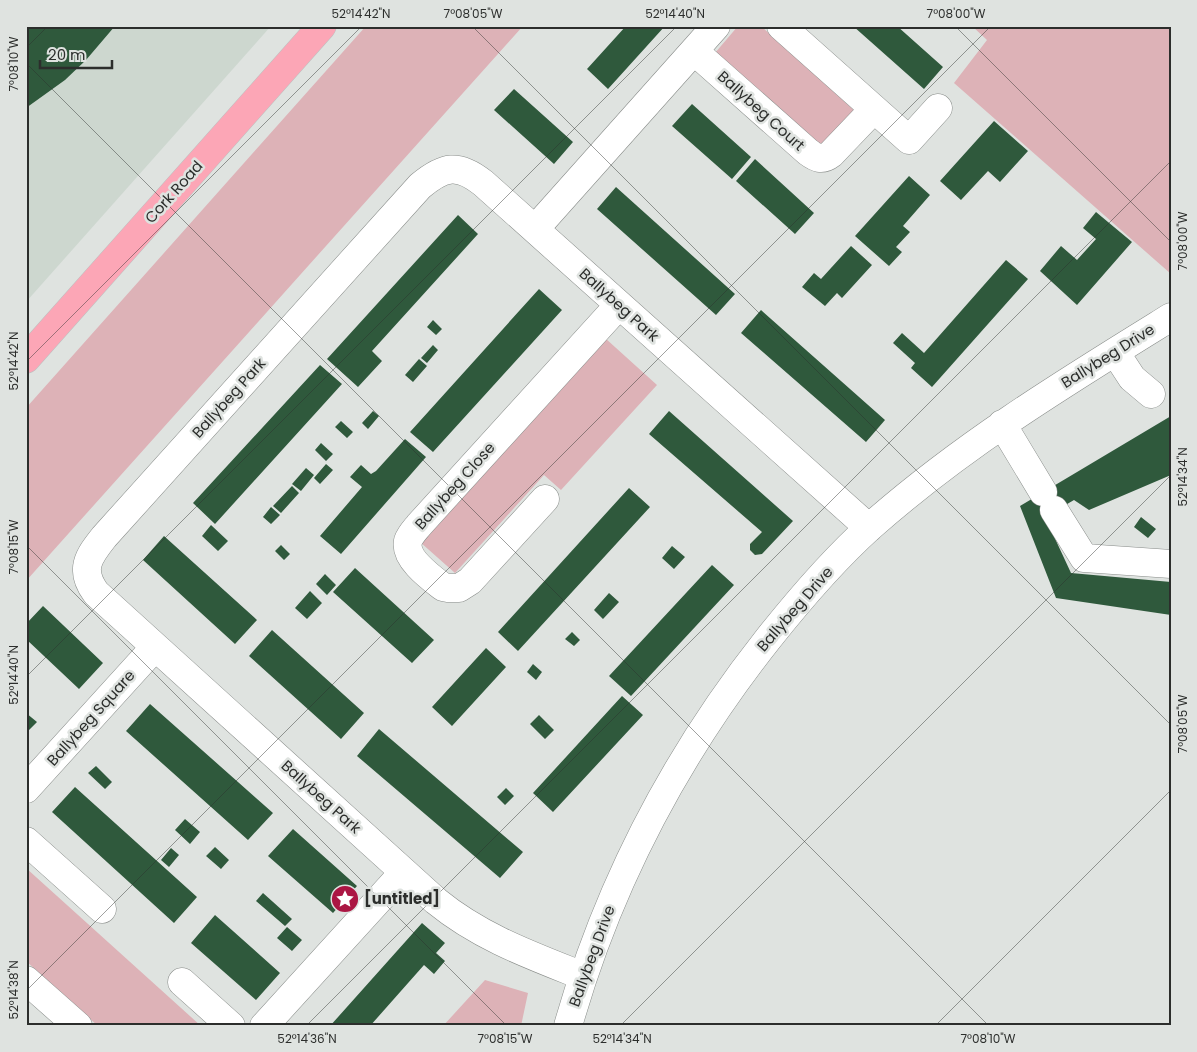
<svg xmlns="http://www.w3.org/2000/svg" width="1197" height="1052" viewBox="0 0 1197 1052" font-family="Poppins,sans-serif">
	<style>
		.built { fill: #cdd7cf }
		.green { fill: #ddb2b7 }
		.building { fill: #2f593c }
		.lines { fill: none; stroke-linecap: round; stroke-linejoin: round }
		.minor-casing { stroke: #888c89; stroke-width: 29 }
		.major-casing { stroke: #c0c0c0; stroke-width: 29 }
		.minor { stroke: #fff; stroke-width: 28 }
		.major { stroke: #fca6b6; stroke-width: 28 }
		.ticks { fill: none; stroke: #2c2e2c; stroke-width: 1; stroke-opacity: 0.45 }
		.labels { text-anchor: middle; stroke-width: 5; stroke-linejoin: round; paint-order: stroke }
		.street-label { font-size: 15px; fill: #2c2e2c; stroke: #dfe3e0 }
		.poi-label { font-size: 15px; font-weight: bold; fill: #2c2e2c; stroke: #dfe3e0; text-anchor: start }
		.neatline { fill: none; stroke: #2c2e2c; stroke-width: 2 }
		.ticks-label { font-size: 12px; text-anchor: middle; fill: #2c2e2c }
	</style>
	<rect width="100%" height="100%" fill="#dfe3e0"/>
	<path class="built" d="M26 26H271L26 302Z"/>
	<path class="green" d="M366 26H523L26 581V408Z
		M738 26H761L856 112 823 150 715 53Z
		M972 26H1171V274L954 83 987 40Z
		M605 338 657 385 561 490 544 475 455 573 420 542Z
		M26 868 201 1026H98L26 961Z
		M485 980 528 993 521 1026H443Z"/>
	<path class="building" d="M26 26H115L86 60 65 80 26 108Z
		M626 26H665L608 89 587 69Z
		M853 26H897L943 67 924 89Z
		M514 89 573 142 554 164 494 110Z
		M692 104 751 157 732 179 672 126Z
		M994 121 1028 151 1000 182 988 171 961 200 940 181Z
		M755 159 814 213 795 234 736 181Z
		M909 176 930 195 903 226 910 232 896 247 902 252 889 266 855 236Z
		M616 187 735 294 716 315 597 209Z
		M1096 212 1132 242 1077 305 1040 271 1061 246 1077 260 1096 239 1083 228Z
		M458 215 478 234 372 351 382 361 358 387 327 359Z
		M851 246 872 265 842 298 837 293 825 306 802 287 814 273 821 279Z
		M1006 260 1028 279 932 387 911 368 915 363 893 343 902 333 924 353Z
		M539 289 562 310 433 452 410 432Z
		M761 310 885 420 866 442 741 333Z
		M433 320 442 329 436 335 427 327Z
		M433 345 438 350 427 363 421 358Z
		M419 359 427 366 413 382 405 375Z
		M320 365 342 384 215 524 193 503Z
		M373 411 379 416 368 429 362 423Z
		M669 411 793 521 762 554 755 555 750 550V544L762 532 649 434Z
		M1171 416V475L1089 510 1074 500 1045 517 1071 573 1171 582V615L1056 598 1020 506Z
		M341 421 353 432 347 438 335 427Z
		M405 439 426 457 341 554 320 536 362 487 350 477 361 465 371 474 376 471Z
		M321 443 333 454 326 461 315 450Z
		M326 464 333 470 320 484 314 478Z
		M306 468 314 475 301 491 292 484Z
		M292 486 299 493 281 513 273 506Z
		M629 488 650 507 518 651 498 632Z
		M271 507 280 515 271 524 263 517Z
		M1141 517 1156 529 1148 538 1134 527Z
		M211 525 228 541 218 551 202 536Z
		M164 536 257 620 235 644 143 560Z
		M281 545 290 554 284 560 275 551Z
		M672 546 685 557 674 569 662 558Z
		M712 565 734 585 631 696 609 676Z
		M355 568 434 640 412 663 333 592Z
		M325 574 336 585 327 595 316 584Z
		M310 591 322 603 307 619 295 608Z
		M609 593 619 602 603 619 594 610Z
		M43 606 103 663 79 689 26 639V624Z
		M272 630 364 713 341 739 249 656Z
		M572 632 580 640 574 646 565 639Z
		M486 648 506 667 452 726 432 707Z
		M533 664 542 672 536 680 527 672Z
		M622 696 643 715 553 812 533 793Z
		M150 704 273 813 248 840 126 731Z
		M26 713 37 722 26 733Z
		M539 715 554 730 545 739 530 724Z
		M379 729 523 852 500 878 357 756Z
		M96 766 112 782 105 789 88 773Z
		M75 787 197 897 174 923 52 812Z
		M506 788 514 796 505 805 497 797Z
		M185 819 200 832 190 844 175 830Z
		M293 829 357 886 333 913 268 856Z
		M215 847 229 860 221 869 206 856Z
		M171 848 179 855 169 867 161 860Z
		M263 893 292 919 285 926 256 901Z
		M215 915 280 973 256 1000 191 943Z
		M422 923 445 943 436 953 445 961 434 974 424 965 370 1026H330Z
		M287 927 302 940 292 951 277 938Z"/>
	<g class="lines">
		<defs>
			<path id="minor" d="M781 26 909 140 938 108
				M694 51 808 152C816 158 822 161 831 154L874 109
				M535 229 716 26
				M1115 352 1132 378 1151 394
				M1002 424 1043 492
				M545 499 470 581 459 588H448L443 587C430 577 404 558 408 541 410 535 415 530 419 525L619 305
				M1054 510 1084 558 1171 564
				M26 789 155 647
				M26 841 102 909
				M583 976C530 955 480 937 436 901L96 593C79 570 88 557 104 537L420 186C444 166 458 163 483 183L869 528
				M26 980 78 1026
				M182 982 231 1026
				M264 1026 404 872
				M568 1026C608 885 677 754 768 639 799 600 833 560 871 526 964 444 1066 382 1171 317"/>
			<path id="major" d="M26 359 322 26"/>
		</defs>
		<use href="#minor" class="minor-casing"/>
		<use href="#major" class="major-casing"/>
		<use href="#minor" class="minor"/>
		<use href="#major" class="major"/>
	</g>
	<path class="ticks" d="M472 26 1171 725M955 26 1171 242M26 48 48 26M26 63 989 1026M26 362 362 26M26 545 507 1026M26 677 677 26M26 991 991 26M306 1026 1171 161M620 1026 1171 475M935 1026 1171 790"/>
	<defs>
		<symbol id="sight-disc" viewBox="-11 -11 22 22"><circle r="9.5" fill="#ab1643" stroke="#dfe3e0"/><path d="M0-6L1.8-2.2L6-1.7L2.9 1.2L3.7 5.4L0 3.3L-3.7 5.4L-2.9 1.2L-6-1.7L-1.8-2.2Z" fill="#fff"/></symbol>
	</defs>
	<g fill-rule="evenodd">
		<use href="#sight-disc" x="329" y="883" width="32" height="32"/>
	</g>
	<g class="labels">
		<g class="street-label">
			<text transform="translate(761 111) rotate(42)" y="5">Ballybeg Court</text>
			<text transform="translate(174 192) rotate(-48)" y="5">Cork Road</text>
			<text transform="translate(619 305) rotate(42)" y="5">Ballybeg Park</text>
			<text transform="translate(1108 356) rotate(-32)" y="5">Ballybeg Drive</text>
			<text transform="translate(229 398) rotate(-48)" y="5">Ballybeg Park</text>
			<text transform="translate(455 486) rotate(-48)" y="5">Ballybeg Close</text>
			<text transform="translate(795 609) rotate(-49)" y="5">Ballybeg Drive</text>
			<text transform="translate(91 718) rotate(-48)" y="5">Ballybeg Square</text>
			<text transform="translate(321 797) rotate(42)" y="5">Ballybeg Park</text>
			<text transform="translate(592 956) rotate(-70)" y="5">Ballybeg Drive</text>
		</g>
		<g class="poi-label">
			<text x="364" y="904">[untitled]</text>
		</g>
	</g>
	<rect width="1197" height="1052" fill="none" stroke="#dfe3e0" stroke-width="55"/>
	<path d="M40 60v8h72v-8" fill="none" stroke="#2c2e2c" stroke-width="2.5"/>
	<text x="48" y="60" font-size="15" fill="#2c2e2c" stroke="#dfe3e0" stroke-width="4" paint-order="stroke">20 m</text>
	<rect x="28" y="28" width="1142" height="996" class="neatline"/>
	<g class="ticks-label">
		<text x="361" y="18">52°14'42"N</text>
		<text x="473" y="18">7°08'05"W</text>
		<text x="675" y="18">52°14'40"N</text>
		<text x="956" y="18">7°08'00"W</text>
		<text transform="translate(14 64) rotate(-90)" y="4">7°08'10"W</text>
		<text transform="translate(1183 241) rotate(-90)" y="4">7°08'00"W</text>
		<text transform="translate(14 361) rotate(-90)" y="4">52°14'42"N</text>
		<text transform="translate(1183 477) rotate(-90)" y="4">52°14'34"N</text>
		<text transform="translate(14 547) rotate(-90)" y="4">7°08'15"W</text>
		<text transform="translate(14 675) rotate(-90)" y="4">52°14'40"N</text>
		<text transform="translate(1183 724) rotate(-90)" y="4">7°08'05"W</text>
		<text transform="translate(14 990) rotate(-90)" y="4">52°14'38"N</text>
		<text x="307" y="1043">52°14'36"N</text>
		<text x="505" y="1043">7°08'15"W</text>
		<text x="622" y="1043">52°14'34"N</text>
		<text x="988" y="1043">7°08'10"W</text>
	</g>
</svg>
